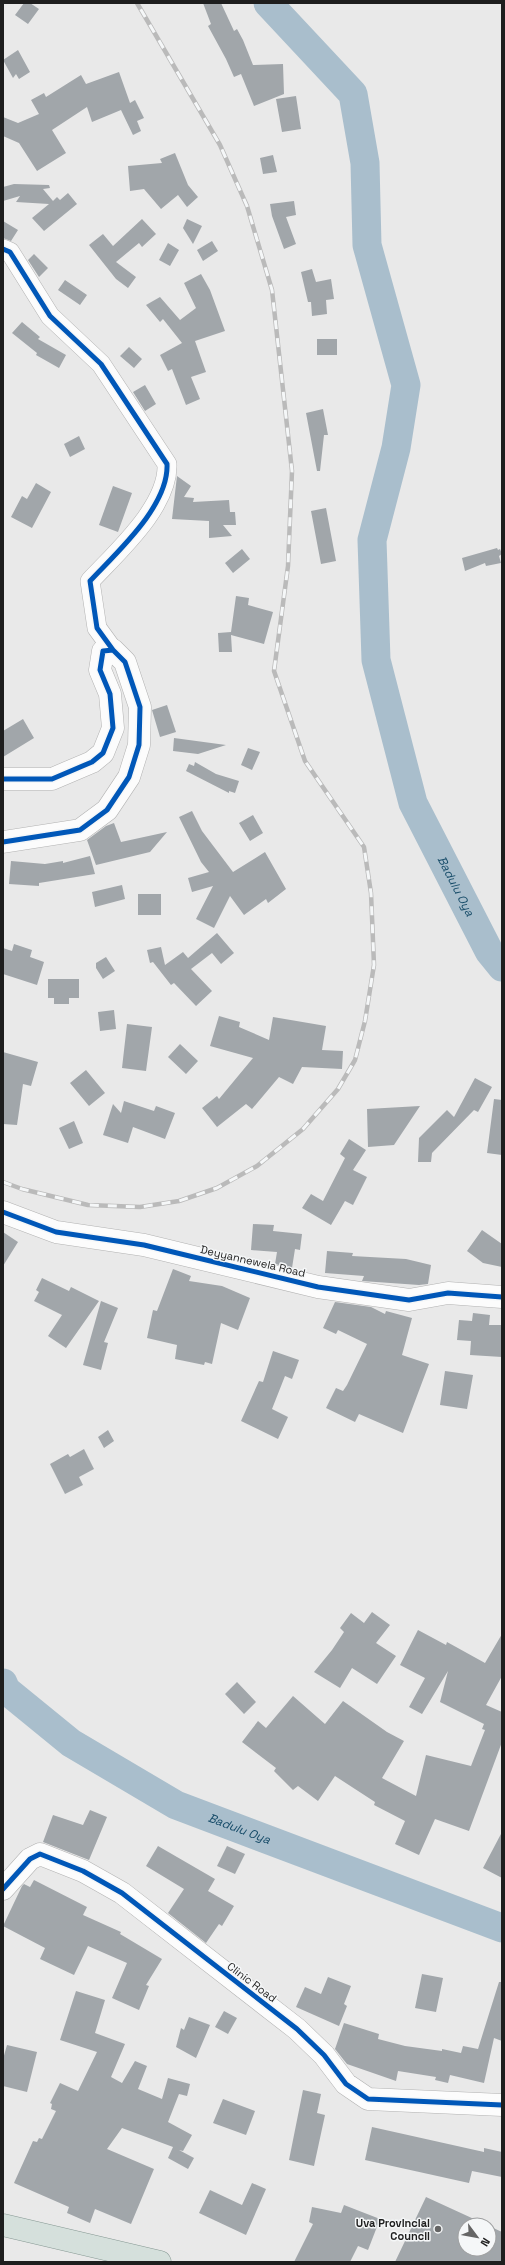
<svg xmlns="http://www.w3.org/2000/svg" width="505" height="2265" viewBox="0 0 505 2265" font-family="'Space Grotesk',sans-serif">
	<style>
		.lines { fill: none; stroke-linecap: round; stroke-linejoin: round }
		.river { stroke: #a9becc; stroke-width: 29 }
		.building { fill: #a1a6aa }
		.minor-casing { stroke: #b2b2b2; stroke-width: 20 }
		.tertiary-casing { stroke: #b2b2b2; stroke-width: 23 }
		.primary-casing { stroke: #879994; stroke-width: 23 }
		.minor { stroke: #fcfcfc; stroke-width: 19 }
		.tertiary { stroke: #fcfcfc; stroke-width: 22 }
		.primary { stroke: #d5e0dc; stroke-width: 22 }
		.rail-casing { stroke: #bababa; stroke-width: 4.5 }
		.rail { stroke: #f5f7f8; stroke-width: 3; stroke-dasharray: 9; stroke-linecap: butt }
		.cycleway-casing { stroke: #f5f7f8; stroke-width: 8 }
		.cycleway { stroke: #0057b8; stroke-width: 5 }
		.poi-dot { fill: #656565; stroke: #f5f7f8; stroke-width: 1.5 }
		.labels { text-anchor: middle; stroke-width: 3; stroke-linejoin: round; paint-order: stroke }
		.street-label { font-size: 11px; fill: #1e1e1e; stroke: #f5f7f8 }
		.poi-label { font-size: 11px; font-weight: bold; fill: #1e1e1e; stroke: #f5f7f8; text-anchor: end }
		.water-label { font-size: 12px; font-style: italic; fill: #174c69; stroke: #f5f7f8 }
	</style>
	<rect width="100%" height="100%" fill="#e9e9e9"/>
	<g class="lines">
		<g class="river">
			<path id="s1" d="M268 3 353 94 365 163 367 245 406 385 396 448 372 540 376 660 413 803 489 951 502 967"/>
			<path id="s2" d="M3 1683 6 1690 71 1743 176 1805 502 1928"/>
		</g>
	</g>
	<path class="building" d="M24 3H30L39 9 28 24 15 15Z
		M203 3H221L234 31 237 29 243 40 253 65 283 64 284 94 254 106 241 74 234 77 226 59 208 26 211 24Z
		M18 50 30 72 19 79 16 74 13 78 3 60Z
		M119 72 130 103 135 100 144 118 137 121 141 131 133 135 121 110 92 122 87 107 52 130 66 153 37 171 19 143 3 136V117L18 123 39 114 31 100 44 93 46 97 81 75 86 84Z
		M296 96 301 129 282 132 276 99Z
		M175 153 188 185 198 197 187 207 178 195 161 209 144 189 130 191 128 166 162 163 160 159Z
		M273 155 277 172 263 174 260 158Z
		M14 184 49 185 50 188 43 189 53 201 57 197 60 200 68 193 77 204 44 231 32 218 49 204 16 202 20 196 3 201V187Z
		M294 201 296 215 286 217 296 244 284 249 272 216 270 204Z
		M142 219 156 234 142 247 139 243 116 262 136 277 128 288 116 279 89 245 103 234 113 246Z
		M187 219 202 226 193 244 183 228Z
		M3 221 18 230 11 241 3 238Z
		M212 241 218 251 203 261 197 250Z
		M168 243 179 250 170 266 159 260Z
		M34 254 48 268 39 277 28 260Z
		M312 269 316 282 331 279 334 299 326 300 327 314 312 316 311 302H308L301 272Z
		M201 274 210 290 225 331 195 341 206 372 191 377 200 399 186 405 172 369 168 371 160 355 182 343 163 319 160 322 146 305 160 297 180 320 196 308 184 283Z
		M65 280 87 295 80 305 58 290Z
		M22 322 40 337 38 339 66 355 59 368 36 355 37 353 12 333Z
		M317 339H337V355H317Z
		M129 347 142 359 134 368 120 356Z
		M145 385 156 404 145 411 133 392Z
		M323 409 328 435H324L320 471H317L306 413Z
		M79 436 85 449 70 457 64 444Z
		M177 476 191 486 184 497 194 498 193 502 229 500 230 512H235L236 525H223L232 536 209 538V521L172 519Z
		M36 483 51 492 32 528 11 517 22 496 27 499Z
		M113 486 132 493 118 532 99 525Z
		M326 508 336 561 321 564 311 511Z
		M497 548 498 550 500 549 502 554 499 556 501 563 486 566 485 563 465 571 462 558Z
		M242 549 250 559 233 573 225 563Z
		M236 596 249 598 248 605 273 612 264 644 231 635 232 652H219L218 633 231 632Z
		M167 705 176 732 160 737 152 710Z
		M23 719 34 738 3 757V731Z
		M174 738 226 745 198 754 173 751Z
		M248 748 260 752 252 770 241 765Z
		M195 762 216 774 239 781 235 793 229 791V793L186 771 189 764 194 766Z
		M192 811 202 831 233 872 265 852 286 889 268 903 266 899 244 915 230 896 214 928 196 919 213 886 192 892 188 878 209 872 201 862 179 817Z
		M253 815 263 833 250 841 239 823Z
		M114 823 121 842 167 832 150 852 96 865 87 840 106 826Z
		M90 856 95 874 39 883V886L9 884 11 861 45 864 63 861V863Z
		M122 885 125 899 95 907 92 892Z
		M138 894H161V915H138Z
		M217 933 234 953 221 964 212 953 191 969 212 991 196 1006 174 983 171 985 153 962 150 963 147 950 161 947 165 965 183 952 188 958Z
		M14 944 32 950 30 957 44 962 37 985 3 974V948L12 951Z
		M106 957 115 971 103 979 96 968V963Z
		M48 979H79V998H69V1004H54V998H48Z
		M114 1010 116 1029 100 1031 98 1012Z
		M219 1016 240 1022 239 1027 269 1040 273 1017 326 1026 322 1050 343 1051 342 1069 302 1067 293 1084 279 1077 252 1109 246 1104 217 1127 202 1108 217 1096 219 1099 253 1058 210 1046Z
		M127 1024 152 1027 146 1071 122 1068Z
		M180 1044 198 1061 186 1074 168 1057Z
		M3 1052 38 1062 31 1086 23 1084 17 1125 3 1124Z
		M86 1070 105 1093 89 1106 70 1083Z
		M475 1078 492 1087 478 1112 474 1110 432 1153 431 1162H418L419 1138 447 1110 454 1117Z
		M494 1099 502 1100V1155L487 1153Z
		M124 1101 154 1111 156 1106 175 1113 165 1139 133 1127 128 1143 103 1135 113 1104 121 1113Z
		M420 1106 394 1145 368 1147 367 1109Z
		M74 1121 83 1143 69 1149 59 1128Z
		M349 1139 366 1150 353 1170 367 1177 353 1205 345 1201 331 1225 302 1208 311 1194 323 1201 345 1158 340 1154Z
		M253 1224 274 1225 273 1231 302 1234 300 1250 295 1249 292 1268 275 1264 277 1252 251 1250Z
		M482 1230 502 1244V1267L483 1263 467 1251Z
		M3 1232 18 1242 3 1266Z
		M327 1251 353 1253 352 1256 406 1259 431 1265 428 1284 419 1285 362 1281 364 1276 325 1273Z
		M173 1269 191 1276 189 1281 222 1286 250 1298 238 1330 221 1323 212 1364 205 1362 204 1365 175 1359 177 1345 147 1338 153 1310 157 1311Z
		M42 1278 69 1291 71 1287 99 1301 66 1348 48 1336 62 1315 34 1301 39 1292 36 1290Z
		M101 1301 118 1308 104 1342 108 1343 101 1370 83 1365Z
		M335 1302 371 1307 385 1314 386 1311 412 1318 402 1355 429 1364 403 1433 359 1414 355 1422 326 1408 336 1388 343 1391 347 1385 367 1344 338 1330 336 1334 323 1328Z
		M473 1313 490 1315 489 1325H502V1357L470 1355 471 1341 457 1340 459 1320 472 1321Z
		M273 1351 299 1360 292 1379 285 1376 272 1409 288 1417 278 1439 241 1421 259 1381 263 1382Z
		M445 1371 473 1375 467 1409 440 1405Z
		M108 1430 114 1441 104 1448 98 1437Z
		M84 1449 94 1469 79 1477 83 1485 65 1494 50 1464 68 1454 70 1457Z
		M372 1612 390 1625 376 1643 396 1656 377 1684 352 1668 340 1688 314 1672 332 1650 344 1632 340 1628 351 1613 364 1623Z
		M418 1630 446 1645 447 1642 485 1663 502 1634V1676L486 1705 502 1712V1742L469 1831 435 1819 419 1855 395 1844 405 1821 374 1805 375 1802 335 1776 318 1801 298 1786 293 1790 274 1771 276 1768 242 1742 258 1721 266 1728 293 1696 325 1724 343 1701 387 1732 404 1741 382 1778 416 1796 426 1755 471 1766 485 1730 482 1729 484 1724 440 1702 448 1671 422 1714 409 1707 425 1678 400 1665Z
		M237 1682 256 1702 244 1714 225 1694Z
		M90 1810 107 1817 89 1860 43 1842 53 1815 83 1825Z
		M502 1832V1878L483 1868Z
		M158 1846 215 1879 208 1891 234 1906 222 1926 219 1924 206 1943 168 1913 184 1889 146 1866Z
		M227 1846 245 1854 235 1874 217 1866Z
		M34 1880 87 1907 83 1915 121 1932 120 1934 162 1959 146 1985 149 1986 139 2010 112 1998 127 1963 88 1946 74 1975 40 1959 45 1948 3 1926 22 1886 24 1884 30 1887Z
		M422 1974 443 1978 436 2012 415 2008Z
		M328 1977 351 1986 344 2004 347 2006 339 2026 296 2007 305 1987 321 1994Z
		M499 1982H502V2041L494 2038 484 2083 450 2075 448 2083 435 2080 436 2077 398 2071 396 2081 347 2064 335 2049 344 2023 379 2034 378 2039 405 2046 442 2051V2049L461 2053 463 2046 478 2049Z
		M76 1991 105 2000 95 2033 125 2044 111 2077 122 2083 135 2061 147 2066 138 2089 162 2099 168 2078 190 2084 187 2096 179 2094 168 2122 192 2135 183 2151 179 2150 194 2158 188 2169 168 2158 173 2147 122 2128 107 2149 154 2169 131 2224 95 2209 90 2223 67 2213 69 2207 14 2183 33 2141 37 2142 39 2138 42 2139 56 2111 51 2109 52 2104 50 2103 60 2083 78 2091 97 2052 60 2040Z
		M224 2011 237 2018 228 2034 215 2027Z
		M189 2017 210 2025 196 2058 176 2047 181 2028 184 2030Z
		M7 2045 37 2052 27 2092 3 2086V2059Z
		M303 2090 321 2094 317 2113 325 2115 314 2166 289 2160Z
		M223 2099 255 2111 246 2135 213 2123Z
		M372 2127 484 2152V2148L502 2152V2177L472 2171 469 2183 365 2160Z
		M252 2183 266 2189 246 2235 199 2213 210 2190 242 2205Z
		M426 2197 487 2225H465V2249H489V2226L502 2232V2262H395Z
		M344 2205 380 2219 368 2250 358 2246 350 2262H294L313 2224 309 2222 312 2207 341 2213Z"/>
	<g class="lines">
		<defs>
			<path id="minor" d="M3 249 10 252 50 316 101 364 167 464C169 506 117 552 90 581L97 628 113 650"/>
			<path id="tertiary" d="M3 779H52L92 762 103 753 113 728 110 694 100 670 103 651 113 650 125 662 140 707 139 745 129 777 107 810 80 830 3 842
				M3 1212 56 1232 144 1245 318 1287 409 1300 448 1293 502 1297
				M3 1889 30 1859 40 1854 83 1871 122 1893 297 2029 324 2055 346 2084 368 2099 502 2105"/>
			<path id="primary" d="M3 2225 160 2262"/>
		</defs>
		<use href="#minor" class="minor-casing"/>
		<use href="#tertiary" class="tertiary-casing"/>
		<use href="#primary" class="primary-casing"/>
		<use href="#minor" class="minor"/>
		<use href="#tertiary" class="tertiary"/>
		<use href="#primary" class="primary"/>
		<defs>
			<path id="rail" d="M3 1182 22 1189 88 1205 140 1207 179 1201 217 1188 257 1166 303 1129 338 1089 355 1060 365 1021 374 965 371 893 364 847 305 761 274 671 288 566 292 471 272 290 247 206 220 145 137 3"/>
		</defs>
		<use href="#rail" class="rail-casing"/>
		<use href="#rail" class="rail"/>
		<defs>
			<path id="cycleway" d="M3 249 10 252 50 316 101 364 167 464C169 506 117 552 90 581L97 628 113 650
				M3 779H52L92 762 103 753 113 728 110 694 100 670 103 651 113 650 125 662 140 707 139 745 129 777 107 810 80 830 3 842
				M3 1212 56 1232 144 1245 318 1287 409 1300 448 1293 502 1297
				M3 1889 30 1859 40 1854 83 1871 122 1893 297 2029 324 2055 346 2084 368 2099 502 2105"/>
		</defs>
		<use href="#cycleway" class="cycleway-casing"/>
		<use href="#cycleway" class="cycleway"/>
	</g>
	<circle class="poi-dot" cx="438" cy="2229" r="4"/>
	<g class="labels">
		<g class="street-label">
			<text transform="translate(253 1261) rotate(13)" y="4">Deyyannewela Road</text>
			<text transform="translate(252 1982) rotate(37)" y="4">Clinic Road</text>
		</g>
		<g class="poi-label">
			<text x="430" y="2227">Uva Provincial<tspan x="430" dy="13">Council</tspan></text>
		</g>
		<g class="water-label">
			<text dy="4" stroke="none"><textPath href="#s1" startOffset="942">Badulu Oya</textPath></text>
			<text dy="4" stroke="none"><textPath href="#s2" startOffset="281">Badulu Oya</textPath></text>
		</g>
	</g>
	<rect width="505" height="2265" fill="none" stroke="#1e1e1e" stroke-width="8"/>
	<g transform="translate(477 2237) rotate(122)"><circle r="19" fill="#f5f7f8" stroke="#9fa0a1"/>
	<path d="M0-3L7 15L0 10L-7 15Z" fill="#656565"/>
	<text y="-6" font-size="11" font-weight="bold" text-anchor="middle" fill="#1e1e1e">N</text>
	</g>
</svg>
